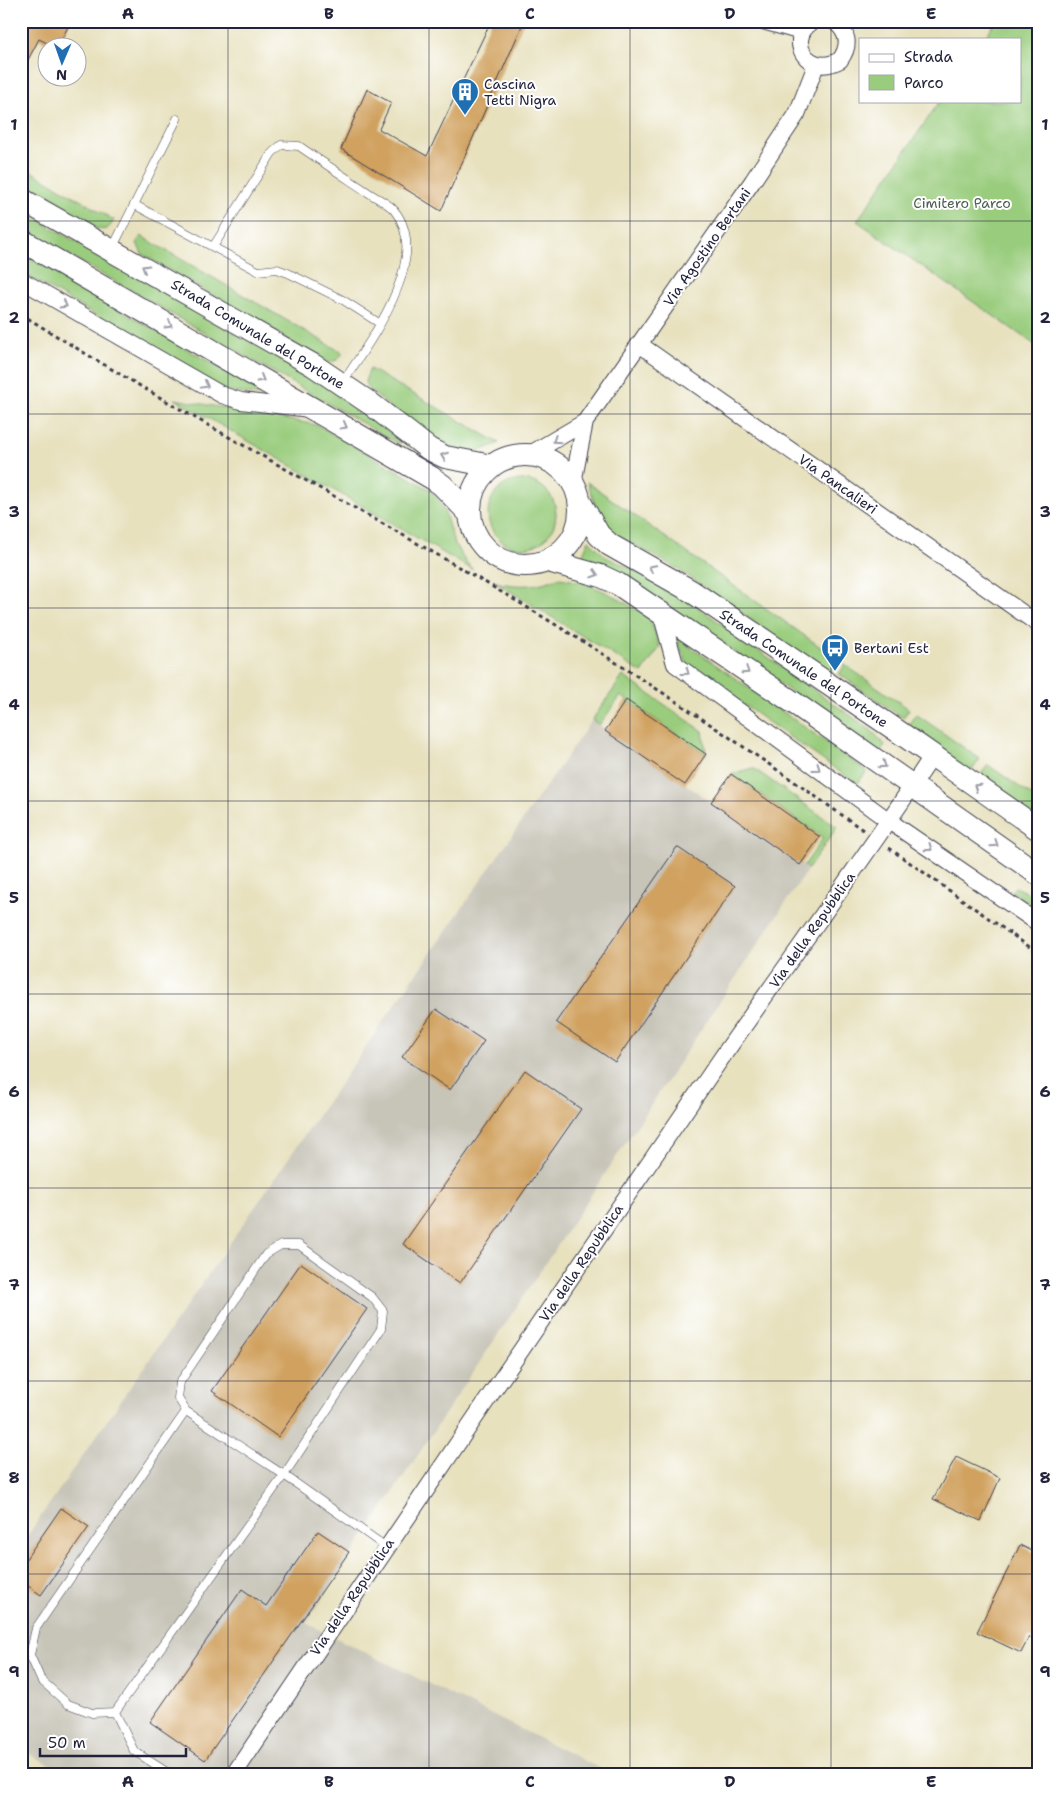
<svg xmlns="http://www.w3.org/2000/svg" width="1059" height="1795" viewBox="0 0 1059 1795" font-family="'Shantell Sans',sans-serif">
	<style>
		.industrial { fill: #c7c4b8 }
		.green { fill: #99cc7d; stroke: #5e775c }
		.building { fill: #d0a15e }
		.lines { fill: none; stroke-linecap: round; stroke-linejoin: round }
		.lane-casing { stroke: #403f4f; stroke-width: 9 }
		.street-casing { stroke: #403f4f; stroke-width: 18 }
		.secondary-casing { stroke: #403f4f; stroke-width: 24 }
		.path { stroke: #403f4f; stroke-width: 3; stroke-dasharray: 4 4; stroke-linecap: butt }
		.lane { stroke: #fff; stroke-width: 8 }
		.street { stroke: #fff; stroke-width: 16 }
		.secondary { stroke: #fff; stroke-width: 22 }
		.oneway { stroke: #9c9ca7 }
		.grid { fill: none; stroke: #22223b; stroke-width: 1; stroke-opacity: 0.55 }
		.labels { text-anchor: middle; stroke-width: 4; stroke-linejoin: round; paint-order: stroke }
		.poi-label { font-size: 14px; fill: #22223b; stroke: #fff; text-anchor: start }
		.park-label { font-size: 14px; fill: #4c5e52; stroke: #fff }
		.street-label { font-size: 14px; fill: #22223b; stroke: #fff }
		.neatline { fill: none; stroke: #22223b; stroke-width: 2 }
		.grid-label { font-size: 16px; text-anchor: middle; font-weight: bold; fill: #22223b }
	</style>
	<rect width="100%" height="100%" fill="#fff"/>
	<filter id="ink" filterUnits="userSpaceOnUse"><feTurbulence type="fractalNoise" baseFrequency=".02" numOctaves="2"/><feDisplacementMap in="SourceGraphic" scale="10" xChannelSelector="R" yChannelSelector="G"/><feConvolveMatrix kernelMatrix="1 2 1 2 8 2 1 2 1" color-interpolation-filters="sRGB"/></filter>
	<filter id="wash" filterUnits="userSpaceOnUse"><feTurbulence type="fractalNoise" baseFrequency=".0096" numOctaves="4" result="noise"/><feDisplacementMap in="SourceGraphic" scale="20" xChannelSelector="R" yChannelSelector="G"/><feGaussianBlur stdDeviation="1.12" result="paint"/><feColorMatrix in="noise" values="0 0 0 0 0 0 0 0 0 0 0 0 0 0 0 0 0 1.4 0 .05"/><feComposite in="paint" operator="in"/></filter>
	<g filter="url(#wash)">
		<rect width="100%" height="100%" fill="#e7e1be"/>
		<path class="industrial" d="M592 720 808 869 306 1623 611 1774H68L21 1750V1545Z"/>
		<path class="green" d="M996 21H1038V347L857 221 940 101H1020V39H984Z
			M27 169 114 220C109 228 108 231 97 229L28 190 23 179Z
			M21 210 331 388 401 441 399 444 21 228Z
			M141 236 343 353 337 360 328 363 142 254 137 243Z
			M21 252 269 397 226 391 21 272Z
			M370 369 499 443C492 446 484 450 476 451 441 456 394 409 367 388L365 381Z
			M175 399 317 425 431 490C446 507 445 516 452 536 456 549 464 560 473 570Z
			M488 514a34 34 0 1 1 68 0a34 34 0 1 1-68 0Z
			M587 482 839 660 828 674 680 570 614 534 598 512Z
			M589 540 606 557 668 586 872 731 885 745 879 753 618 571 581 558Z
			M558 578C593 581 621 600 650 618L660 647 642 673 495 582C517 587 536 587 558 578Z
			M675 636 867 771 857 784 688 666Z
			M845 665 909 709 903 718 839 674Z
			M623 676 703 731 706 754 621 696 599 725 592 720Z
			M916 714 980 759 970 773 906 728Z
			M988 765 1038 800V820L978 778Z
			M753 768 837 827 808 869 804 866 823 838 731 774Z
			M1015 887 1038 898V910L1011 891Z"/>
		<g id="blocks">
			<path class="building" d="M21 21H71L57 48 39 39 21 73Z
				M491 21H524L441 211 341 149 367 89 391 103 379 129 427 156Z
				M626 700 706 754 685 785 605 731Z
				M731 774 820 837 800 865 711 802Z
				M677 847 735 886 615 1062 556 1022Z
				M436 1009 484 1041 450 1090 402 1057Z
				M525 1070 581 1109 460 1283 403 1244Z
				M301 1263 367 1309 278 1437 212 1391Z
				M956 1457 1000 1478 981 1521 933 1499Z
				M61 1508 89 1527 41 1595 21 1581V1566Z
				M318 1531 349 1552 205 1760 150 1722 242 1589 266 1606Z
				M1020 1545 1038 1554V1641L1029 1637 1021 1653 977 1632Z"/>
		</g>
	</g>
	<g filter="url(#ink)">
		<use href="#blocks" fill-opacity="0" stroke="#403f4f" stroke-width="1"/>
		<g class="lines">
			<defs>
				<path id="lane" d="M135 205 213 247 272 153 281 145 299 146C322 162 345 177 369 193 376 198 388 203 394 210 433 257 370 341 343 382
					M213 247 258 271 277 269 288 273 343 300 379 323
					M112 249 177 119
					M186 1411 178 1398 180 1382 266 1254 281 1245H299L372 1297 383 1311 381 1329 284 1475 115 1712 92 1713 68 1704 41 1680 30 1655 36 1628 186 1411 284 1475 386 1547
					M115 1712 134 1751 170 1774"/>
				<path id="street" d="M763 21 802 32
					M813 21C784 39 808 78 840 60 851 45 848 32 834 21
					M21 280 222 395 241 401 310 409
					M639 344 1038 624
					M527 456 585 422
					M573 483 585 422 752 182 797 114 816 65
					M661 613 675 664 889 821 1038 923
					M234 1774C393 1537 554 1301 716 1066 788 962 863 861 933 755"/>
				<path id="secondary" d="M21 199 313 365 371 404 429 449 445 457 492 466
					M21 240 432 478 442 485 470 514
					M470 510a55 55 0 1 1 110 0a55 55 0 1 1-110 0Z
					M580 502 599 535 610 545 691 591 899 732 1038 829
					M548 561 601 576 618 584 800 707 1038 874"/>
			</defs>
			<use href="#lane" class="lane-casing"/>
			<use href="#street" class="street-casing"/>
			<use href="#secondary" class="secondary-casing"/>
			<path class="path" d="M21 314C171 408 328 491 481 580 613 657 739 742 863 830
				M889 848 1038 953"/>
			<use href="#lane" class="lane"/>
			<use href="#street" class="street"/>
			<use href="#secondary" class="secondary"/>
		</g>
		<defs><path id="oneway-chevron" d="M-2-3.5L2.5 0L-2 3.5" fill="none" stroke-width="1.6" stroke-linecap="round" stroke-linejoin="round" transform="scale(1.25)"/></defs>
		<g class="oneway">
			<use href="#oneway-chevron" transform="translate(145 268) rotate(-150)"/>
			<use href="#oneway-chevron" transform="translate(64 305) rotate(30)"/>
			<use href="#oneway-chevron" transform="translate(169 325) rotate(30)"/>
			<use href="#oneway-chevron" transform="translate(261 379) rotate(30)"/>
			<use href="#oneway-chevron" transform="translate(205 385) rotate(29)"/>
			<use href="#oneway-chevron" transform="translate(344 426) rotate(29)"/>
			<use href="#oneway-chevron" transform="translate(556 440) rotate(146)"/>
			<use href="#oneway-chevron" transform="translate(444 456) rotate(-159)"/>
			<use href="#oneway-chevron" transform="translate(652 568) rotate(-152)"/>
			<use href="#oneway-chevron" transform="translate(595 574) rotate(18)"/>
			<use href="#oneway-chevron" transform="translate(746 671) rotate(34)"/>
			<use href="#oneway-chevron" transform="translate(686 672) rotate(36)"/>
			<use href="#oneway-chevron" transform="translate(883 765) rotate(35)"/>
			<use href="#oneway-chevron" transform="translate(817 768) rotate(36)"/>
			<use href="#oneway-chevron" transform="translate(977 787) rotate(-145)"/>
			<use href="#oneway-chevron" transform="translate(995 844) rotate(35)"/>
			<use href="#oneway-chevron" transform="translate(929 848) rotate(35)"/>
		</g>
	</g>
	<path class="grid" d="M228 21V1774M429 21V1774M630 21V1774M831 21V1774M21 221H1038M21 414H1038M21 608H1038M21 801H1038M21 994H1038M21 1188H1038M21 1381H1038M21 1574H1038"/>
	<defs>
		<symbol id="building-pin" viewBox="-11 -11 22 30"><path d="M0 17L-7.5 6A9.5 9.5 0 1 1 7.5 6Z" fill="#1f6fb2" stroke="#fff"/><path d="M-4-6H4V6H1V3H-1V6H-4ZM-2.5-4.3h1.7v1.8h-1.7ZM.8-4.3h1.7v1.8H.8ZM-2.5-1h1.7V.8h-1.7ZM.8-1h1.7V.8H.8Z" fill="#fff"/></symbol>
		<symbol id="bus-pin" viewBox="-11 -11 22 30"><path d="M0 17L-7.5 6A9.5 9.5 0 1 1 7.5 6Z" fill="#1f6fb2" stroke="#fff"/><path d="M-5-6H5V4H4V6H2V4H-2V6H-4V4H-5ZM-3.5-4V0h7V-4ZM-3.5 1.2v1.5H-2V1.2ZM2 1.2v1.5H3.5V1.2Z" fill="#fff"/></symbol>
	</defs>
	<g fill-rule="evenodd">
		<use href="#building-pin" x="449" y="76" width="32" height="43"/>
		<use href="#bus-pin" x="819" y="632" width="32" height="43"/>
	</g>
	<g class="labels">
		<g class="poi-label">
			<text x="484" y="89">Cascina<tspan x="484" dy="16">Tetti Nigra</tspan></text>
			<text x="854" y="653">Bertani Est</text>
		</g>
		<g class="park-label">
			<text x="962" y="208">Cimitero Parco</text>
		</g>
		<g class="street-label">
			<text transform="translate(707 247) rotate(-55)" y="5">Via Agostino Bertani</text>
			<text transform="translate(258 334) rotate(31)" y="5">Strada Comunale del Portone</text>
			<text transform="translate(838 484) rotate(35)" y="5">Via Pancalieri</text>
			<text transform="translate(804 668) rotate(34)" y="5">Strada Comunale del Portone</text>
			<text transform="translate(812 930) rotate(-55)" y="5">Via della Repubblica</text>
			<text transform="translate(581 1263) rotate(-56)" y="5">Via della Repubblica</text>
			<text transform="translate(352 1597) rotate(-56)" y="5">Via della Repubblica</text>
		</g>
	</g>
	<rect width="1059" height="1795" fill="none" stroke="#fff" stroke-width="55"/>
	<rect x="859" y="38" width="162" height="65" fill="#ffffff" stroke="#a7a7b1"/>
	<rect x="869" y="54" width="25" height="8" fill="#ffffff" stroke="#a7a7b1"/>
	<text x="904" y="62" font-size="15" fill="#22223b">Strada</text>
	<rect x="869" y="75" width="25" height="15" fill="#99cc7d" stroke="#a7a7b1"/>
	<text x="904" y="88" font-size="15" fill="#22223b">Parco</text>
	<g transform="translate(62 62) rotate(182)"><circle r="24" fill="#ffffff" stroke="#a7a7b1"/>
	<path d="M0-4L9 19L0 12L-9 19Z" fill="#1f6fb2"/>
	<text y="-8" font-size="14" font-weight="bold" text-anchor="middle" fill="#22223b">N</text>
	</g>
	<path d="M40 1748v8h146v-8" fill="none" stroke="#22223b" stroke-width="2.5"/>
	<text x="48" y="1748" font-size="15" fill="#22223b" stroke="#ffffff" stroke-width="4" paint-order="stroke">50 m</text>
	<rect x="28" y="28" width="1004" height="1740" class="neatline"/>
	<g class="grid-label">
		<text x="128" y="19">A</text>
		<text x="329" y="19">B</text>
		<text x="530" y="19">C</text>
		<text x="730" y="19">D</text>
		<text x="931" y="19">E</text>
		<text x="14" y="130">1</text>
		<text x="1045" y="130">1</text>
		<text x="14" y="323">2</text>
		<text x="1045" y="323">2</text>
		<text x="14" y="517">3</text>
		<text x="1045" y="517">3</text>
		<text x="14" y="710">4</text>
		<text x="1045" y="710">4</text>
		<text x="14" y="903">5</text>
		<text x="1045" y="903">5</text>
		<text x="14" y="1097">6</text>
		<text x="1045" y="1097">6</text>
		<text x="14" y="1290">7</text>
		<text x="1045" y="1290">7</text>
		<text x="14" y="1483">8</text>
		<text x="1045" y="1483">8</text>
		<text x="14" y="1677">9</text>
		<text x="1045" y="1677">9</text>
		<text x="128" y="1787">A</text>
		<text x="329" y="1787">B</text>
		<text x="530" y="1787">C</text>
		<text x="730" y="1787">D</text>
		<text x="931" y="1787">E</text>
	</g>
</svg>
